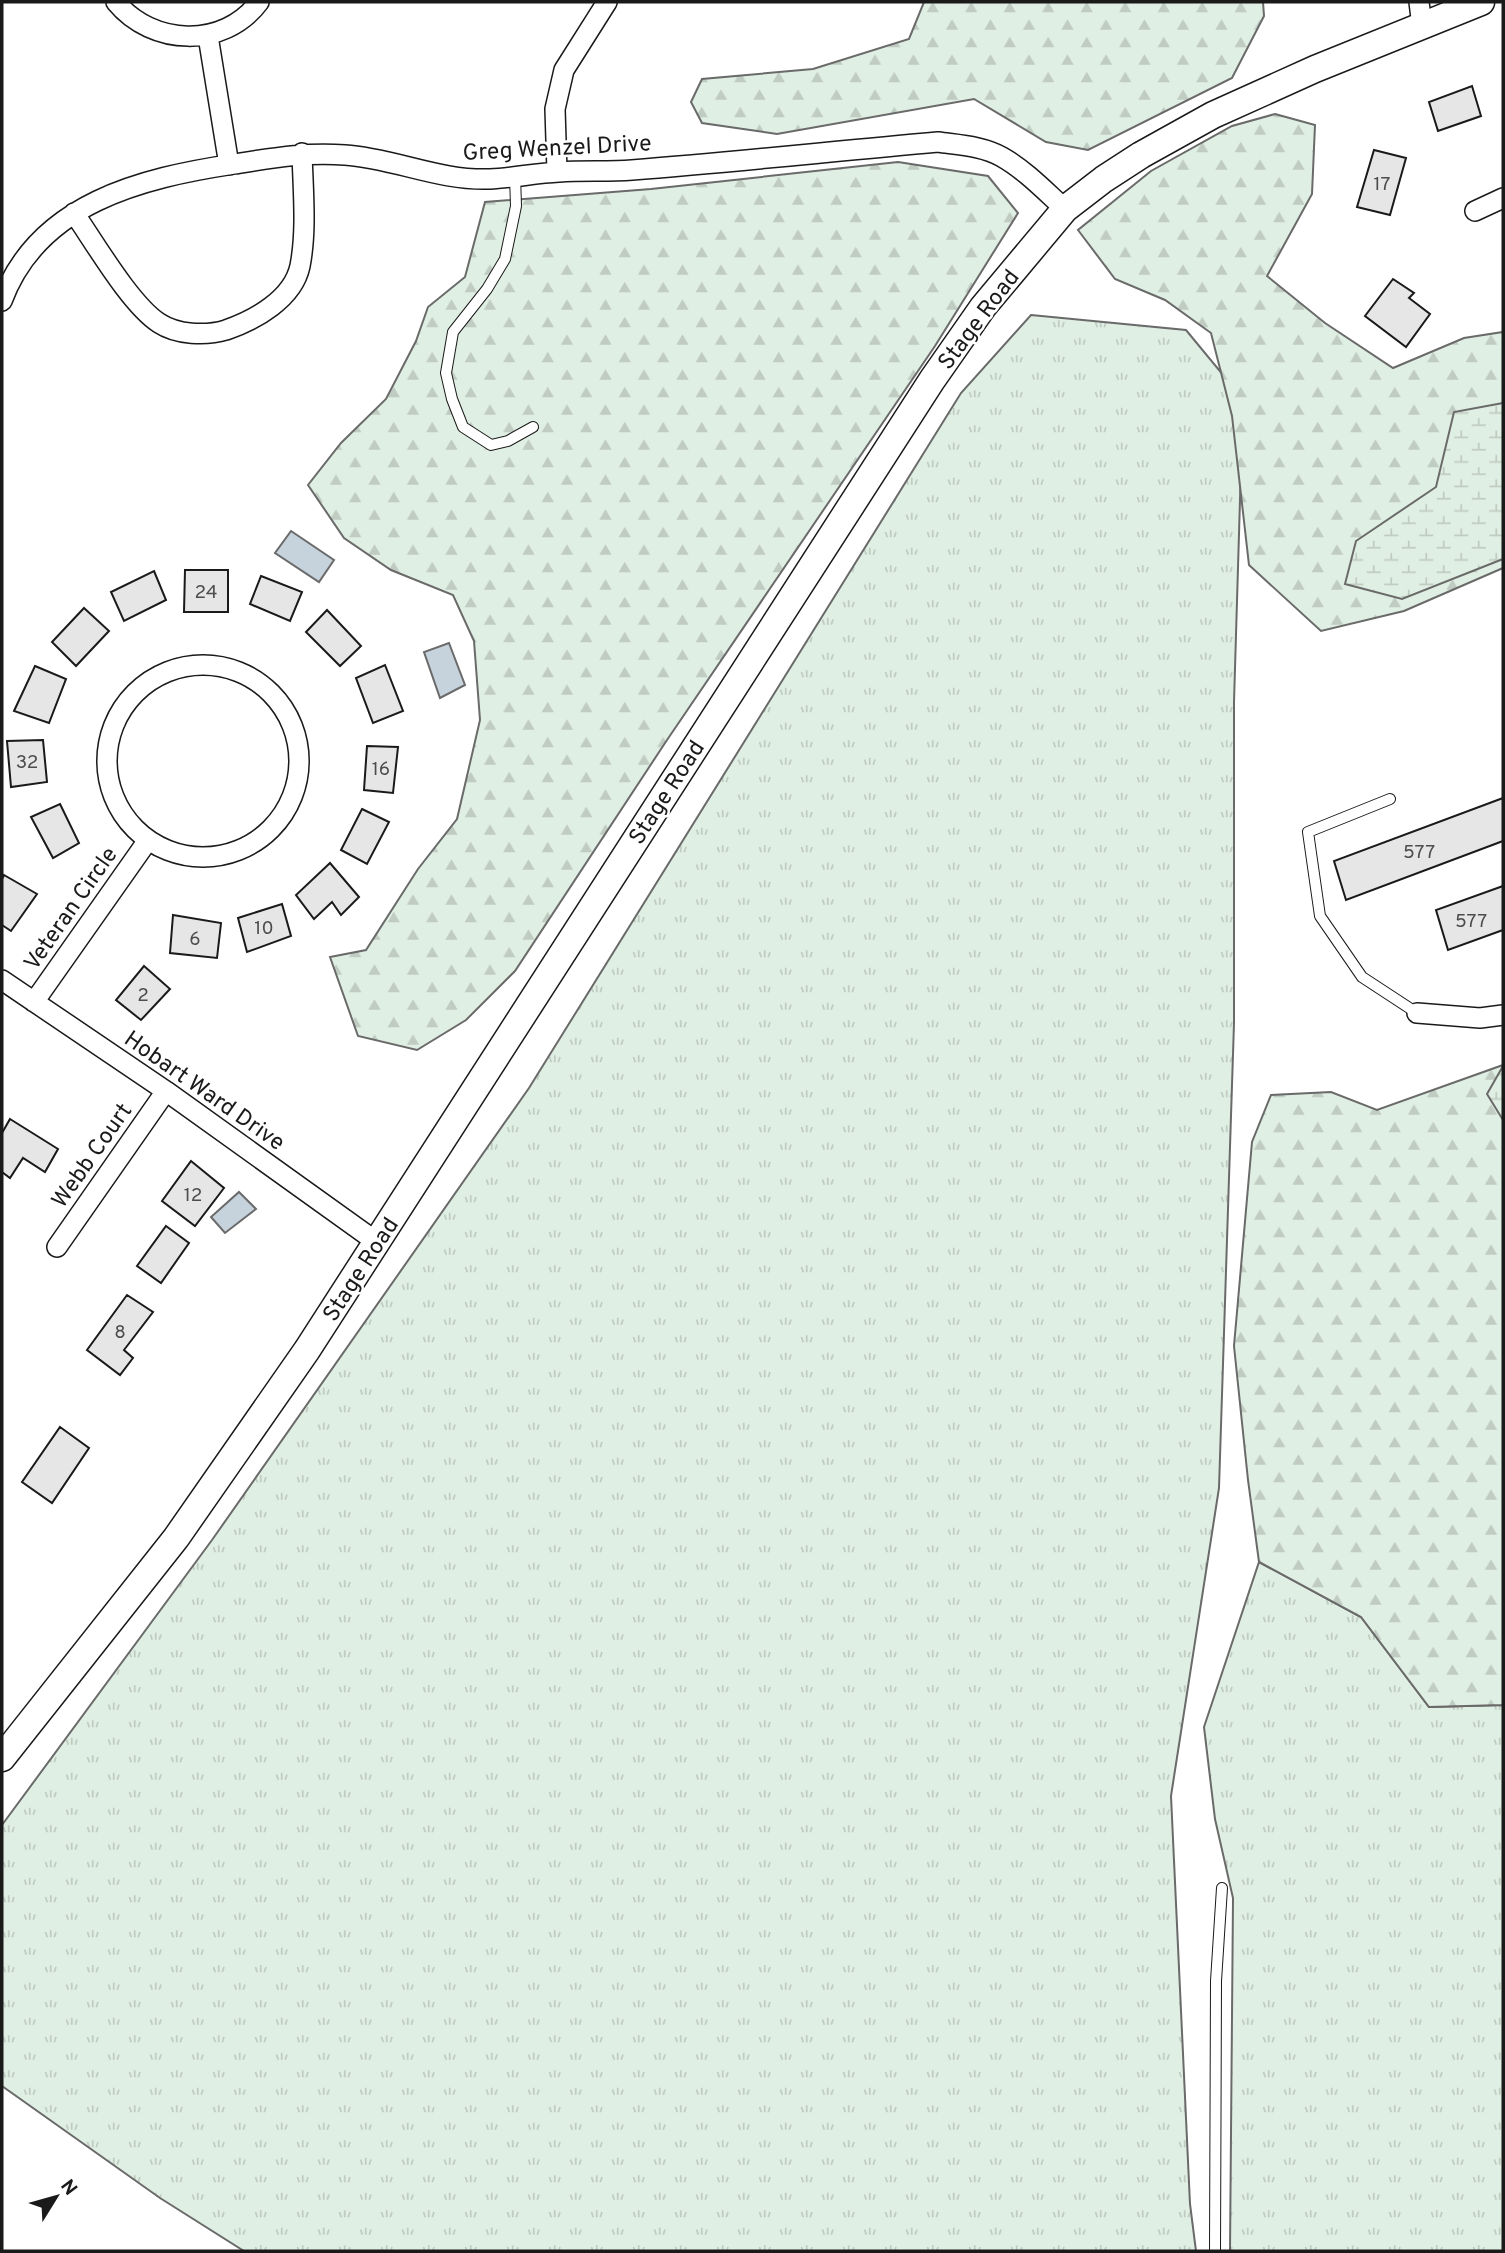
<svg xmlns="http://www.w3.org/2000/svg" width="1505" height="2253" viewBox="0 0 1505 2253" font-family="Overpass,sans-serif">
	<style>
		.grass { fill: url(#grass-tufts); stroke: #6a6a6a; stroke-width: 2 }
		.forest { fill: url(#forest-firs); stroke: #6a6a6a; stroke-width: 2 }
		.wetland { fill: url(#wetland-marsh); stroke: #6a6a6a; stroke-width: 2 }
		.water { fill: #c6d2dc; stroke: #6a6a6a; stroke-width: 2 }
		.building { fill: #e6e6e6; stroke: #1a1a1a; stroke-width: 2 }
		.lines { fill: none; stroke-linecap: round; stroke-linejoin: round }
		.lane-casing { stroke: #1a1a1a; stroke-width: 12 }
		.street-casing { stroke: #1a1a1a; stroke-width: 22 }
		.secondary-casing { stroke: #1a1a1a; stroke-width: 29 }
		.lane { stroke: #fff; stroke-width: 10 }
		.street { stroke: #fff; stroke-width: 19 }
		.secondary { stroke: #fff; stroke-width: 26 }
		.labels { text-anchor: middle; stroke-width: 5; stroke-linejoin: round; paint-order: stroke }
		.number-label { font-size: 19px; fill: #4d4d4d }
		.street-label { font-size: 23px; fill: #1a1a1a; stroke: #fff }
	</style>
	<defs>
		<pattern id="grass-tufts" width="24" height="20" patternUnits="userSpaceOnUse" patternTransform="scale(1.75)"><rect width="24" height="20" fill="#e0efe3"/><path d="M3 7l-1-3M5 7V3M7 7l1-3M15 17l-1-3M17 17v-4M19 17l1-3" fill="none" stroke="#c0ccc2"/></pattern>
		<pattern id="forest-firs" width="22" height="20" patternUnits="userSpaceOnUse" patternTransform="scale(1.75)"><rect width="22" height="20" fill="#e0efe3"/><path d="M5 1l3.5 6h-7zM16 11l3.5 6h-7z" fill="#c0ccc2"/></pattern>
		<pattern id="wetland-marsh" width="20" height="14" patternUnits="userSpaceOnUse" patternTransform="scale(1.75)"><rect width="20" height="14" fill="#e0efe3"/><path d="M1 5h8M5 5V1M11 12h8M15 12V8" fill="none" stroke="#c0ccc2"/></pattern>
	</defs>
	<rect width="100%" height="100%" fill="#fff"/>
	<path class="grass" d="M1031 315 1186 330 1243 399 1234 702V1023L1219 1488 1171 1796 1190 2204 1196 2251H244L160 2198 2 2086V1825L212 1540 529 1088 961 393Z
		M1259 1562 1361 1617 1429 1707 1503 1705V2251H1230L1233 1898 1215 1819 1204 1727Z"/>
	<path class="forest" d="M924 2H1263L1264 16 1232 78 1088 150 1046 142 974 99 777 134 702 123 691 102 702 79 813 69 909 39Z
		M1275 114 1315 125 1312 194 1267 276 1325 323 1393 368 1464 338 1503 332V568L1404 611 1321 631 1249 565 1232 416 1211 333 1165 300 1115 279 1078 230 1151 171 1232 126Z
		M898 162 988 176 1018 213 935 346 667 740 515 971 466 1020 417 1050 358 1036 330 957 366 950 418 869 457 819 480 720 474 641 453 595 391 570 344 538 308 485 341 443 386 399 416 341 428 307 465 277 485 202 651 189Z
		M1503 1065V1705L1429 1707 1361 1617 1259 1562 1248 1480 1234 1346 1252 1142 1271 1095 1331 1092 1377 1110Z"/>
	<path class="wetland" d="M1503 403V559L1402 599 1345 584 1356 541 1436 487 1454 412Z
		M1503 1066V1120L1487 1094Z"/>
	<path class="water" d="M291 531 334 560 319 582 275 553Z
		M449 643 465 685 440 698 424 652Z
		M239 1192 256 1209 225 1233 211 1217Z"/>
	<path class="building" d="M1472 86 1481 116 1438 131 1429 102Z
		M1374 150 1406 158 1390 215 1357 207Z
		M1393 279 1414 293 1409 298 1430 314 1406 347 1365 316Z
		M185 570H228V612H184Z
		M154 571 166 600 124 621 111 592Z
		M261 576 302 592 290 621 250 604Z
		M84 608 109 631 76 666 52 642Z
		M327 610 361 646 340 666 306 632Z
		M385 665 403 711 373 723 356 678Z
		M35 666 66 679 49 723 14 711Z
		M43 740 47 782 11 787 7 741Z
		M367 746 398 747 393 793 364 790Z
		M1503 798V841L1346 900 1334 861Z
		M60 804 79 843 53 858 31 817Z
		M362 809 389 822 367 864 341 850Z
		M330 863 359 897 341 915 332 902 314 919 296 895Z
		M4 875 37 894 11 931 2 925V879Z
		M1503 886V930L1448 950 1436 910Z
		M282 904 291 936 247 952 238 918Z
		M173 915 221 923 217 958 170 953Z
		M144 966 170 989 141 1020 116 1000Z
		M10 1119 58 1149 45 1172 23 1158 10 1178 2 1172V1133Z
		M191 1161 224 1188 195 1226 162 1201Z
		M166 1226 189 1243 161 1283 137 1266Z
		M127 1295 153 1312 124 1350 133 1358 120 1375 87 1350Z
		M60 1427 89 1448 52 1503 22 1482Z"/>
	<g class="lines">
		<defs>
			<path id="lane" d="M515 176 516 206 505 259 487 289 453 332 446 373 452 399 463 427 491 445 508 441 533 427
				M1390 799 1308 832 1320 916 1362 977 1417 1013
				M1215 2251 1216 1981 1222 1888"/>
			<path id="street" d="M116 2C152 46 224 49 259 2
				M1419 2 1422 26
				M208 36 229 165
				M557 172 555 109 564 70 607 2
				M1475 211 1503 198
				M74 213C95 243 130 304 159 323 177 335 206 336 226 330 255 320 293 299 300 266 307 230 303 190 302 153
				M2 301C38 203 142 178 234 164 273 158 305 152 345 155 393 158 439 181 490 179 513 178 536 173 559 172 583 170 608 172 632 170 734 162 836 151 938 142 959 145 983 146 1002 157 1025 170 1045 191 1065 209
				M107 761a96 96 0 1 1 192 0a96 96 0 1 1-192 0Z
				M2 980 166 1091 378 1243
				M34 1002 146 843
				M1417 1013 1480 1018 1503 1015
				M57 1247 166 1091"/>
			<path id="secondary" d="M2 1758 176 1538 307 1350 932 380 983 307 1065 209 1104 179 1141 155 1213 115 1315 69 1481 2"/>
		</defs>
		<use href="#lane" class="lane-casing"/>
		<use href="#street" class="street-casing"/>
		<use href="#secondary" class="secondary-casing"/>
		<use href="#lane" class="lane"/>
		<use href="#street" class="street"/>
		<use href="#secondary" class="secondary"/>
	</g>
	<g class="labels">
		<g class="number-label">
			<text x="1382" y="190">17</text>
			<text x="206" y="598">24</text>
			<text x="27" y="768">32</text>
			<text x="381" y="775">16</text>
			<text x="1419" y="858">577</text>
			<text x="1471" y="927">577</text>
			<text x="264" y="934">10</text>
			<text x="195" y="945">6</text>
			<text x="143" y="1001">2</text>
			<text x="193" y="1201">12</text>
			<text x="120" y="1338">8</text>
		</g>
		<g class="street-label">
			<text transform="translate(557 147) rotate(-3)" y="8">Greg Wenzel Drive</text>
			<text transform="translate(978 319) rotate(-53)" y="8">Stage Road</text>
			<text transform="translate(666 792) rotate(-57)" y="8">Stage Road</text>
			<text transform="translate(70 908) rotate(-55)" y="8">Veteran Circle</text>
			<text transform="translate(205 1090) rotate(35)" y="8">Hobart Ward Drive</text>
			<text transform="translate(91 1155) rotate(-55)" y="8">Webb Court</text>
			<text transform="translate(360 1269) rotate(-57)" y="8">Stage Road</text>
		</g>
	</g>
	<rect width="1505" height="2253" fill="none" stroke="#1a1a1a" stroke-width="7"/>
	<g transform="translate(56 2197) rotate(53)" stroke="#ffffff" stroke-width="5" paint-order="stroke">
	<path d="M0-5L12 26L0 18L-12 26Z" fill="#1a1a1a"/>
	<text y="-10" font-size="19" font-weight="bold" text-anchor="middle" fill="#1a1a1a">N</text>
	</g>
</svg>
